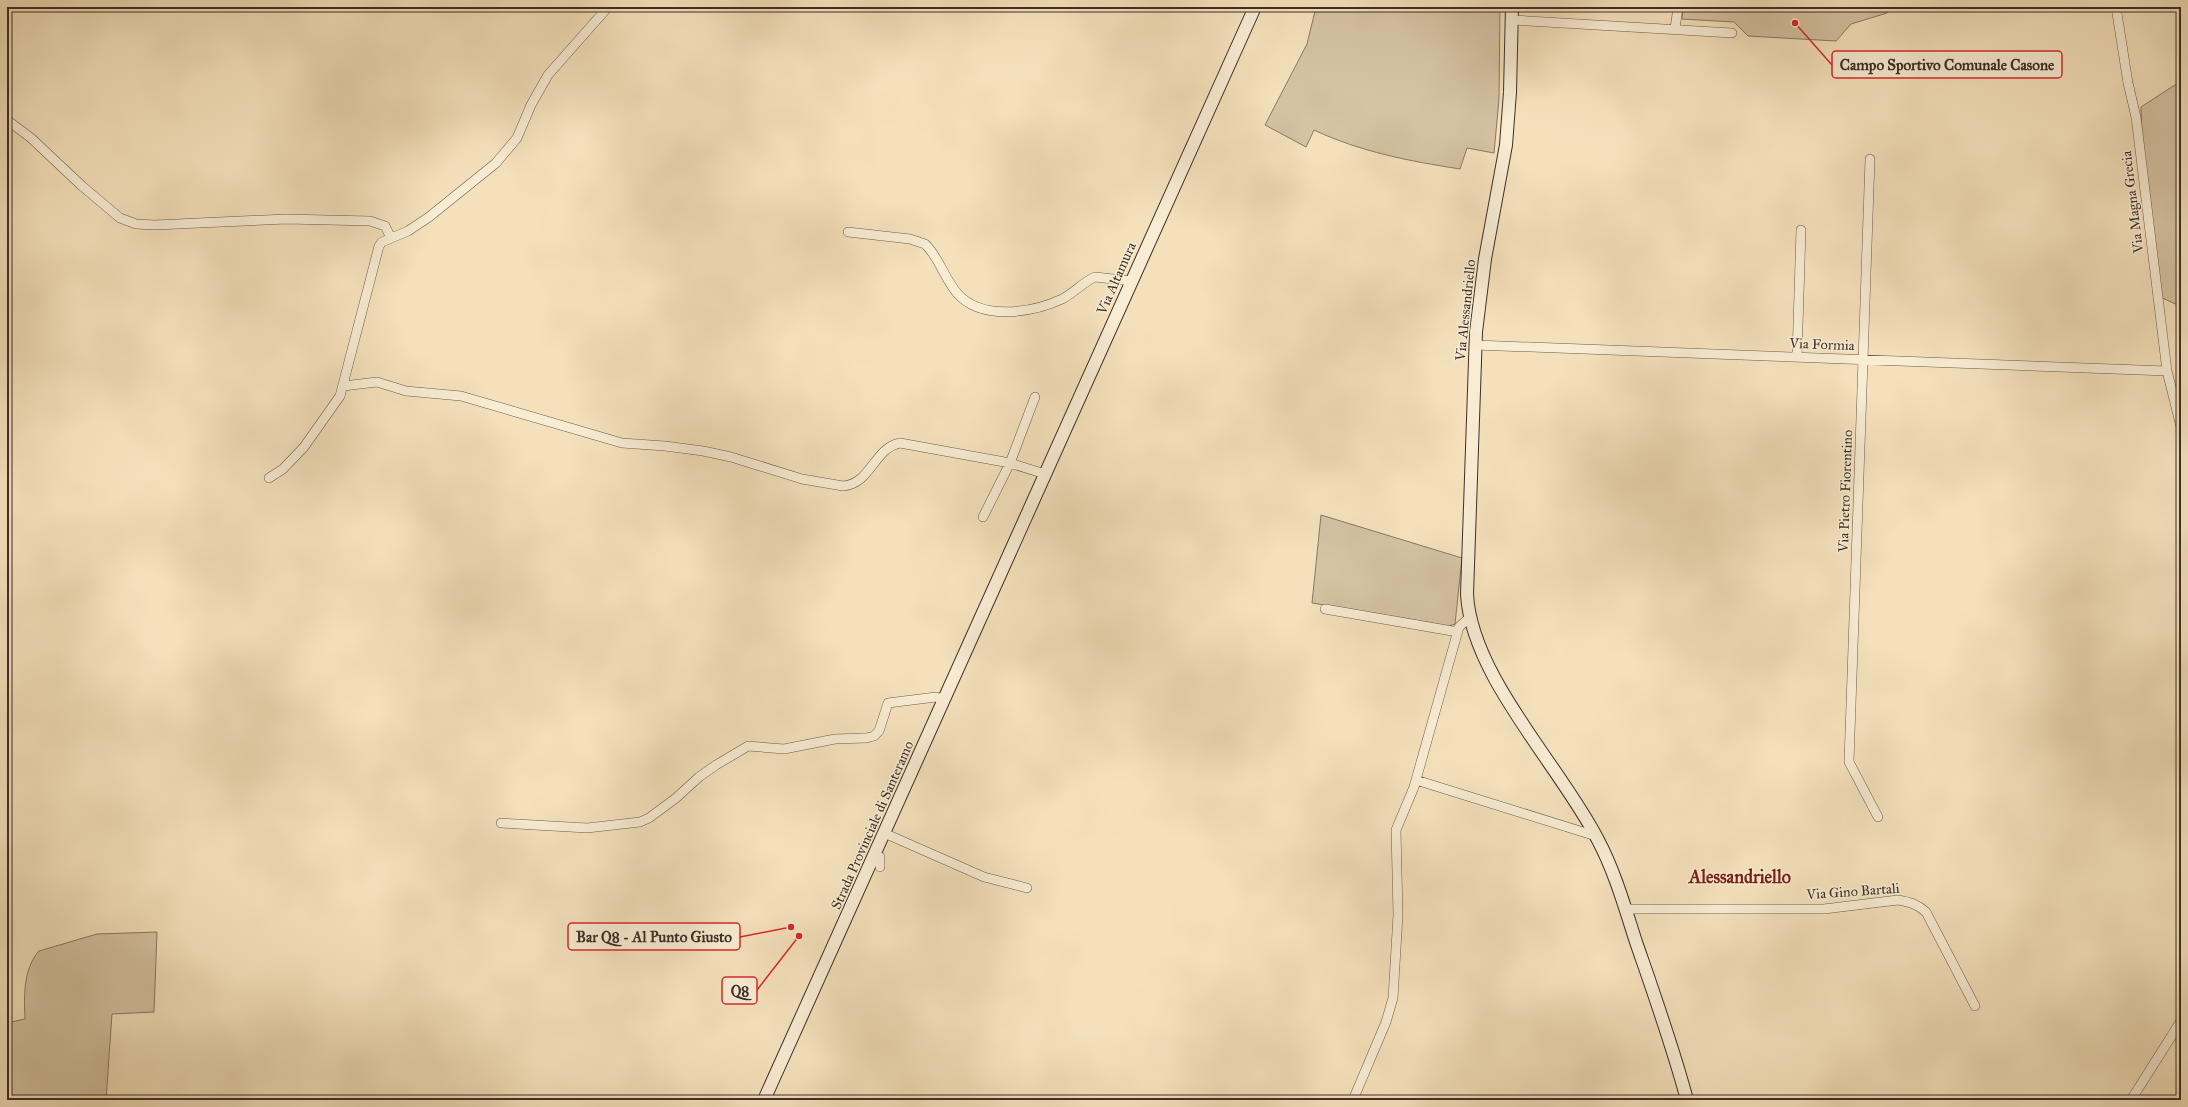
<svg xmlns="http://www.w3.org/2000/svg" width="2188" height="1107" viewBox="0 0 2188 1107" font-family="'IM FELL Great Primer',serif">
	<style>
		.green { fill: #d5c3a3; stroke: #8a7865 }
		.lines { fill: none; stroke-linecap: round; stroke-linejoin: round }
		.street-casing { stroke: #6c5b4c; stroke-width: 10 }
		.secondary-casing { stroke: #3e2e27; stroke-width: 14 }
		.street { stroke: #f8ecd3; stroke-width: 9 }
		.secondary { stroke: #f8ecd3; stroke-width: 12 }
		.labels { text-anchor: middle; stroke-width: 3; stroke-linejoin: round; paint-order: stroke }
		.street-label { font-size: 14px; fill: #3e2e27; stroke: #f8ecd3 }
		.district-label { font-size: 18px; font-weight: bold; fill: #7a1f14; stroke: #f8ecd3 }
		.leader { fill: none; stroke: #d62828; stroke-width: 1.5 }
		.callout-dot { fill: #d62828; stroke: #f8ecd3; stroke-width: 1.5 }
		.callout { fill: #f8ecd3; stroke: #d62828; stroke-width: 1.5 }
		.callout-label { font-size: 15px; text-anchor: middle; font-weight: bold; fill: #3e2e27 }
	</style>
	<rect width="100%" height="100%" fill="#f4e1bc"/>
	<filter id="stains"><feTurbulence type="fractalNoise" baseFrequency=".005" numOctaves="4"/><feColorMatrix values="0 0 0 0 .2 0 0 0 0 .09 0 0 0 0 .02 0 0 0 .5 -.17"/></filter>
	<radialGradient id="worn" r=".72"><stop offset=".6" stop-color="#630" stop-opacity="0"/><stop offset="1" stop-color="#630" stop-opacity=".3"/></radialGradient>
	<path class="green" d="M1316 7H1500L1499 99 1494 153 1467 148 1460 169C1409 161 1361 152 1314 130L1306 147 1265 125 1307 44Z
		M1683 7H1893L1887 13 1851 24 1836 41 1748 36 1734 22 1682 19Z
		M2181 81V297L2180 306 2160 297 2142 142 2141 107Z
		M1321 515 1462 558 1455 624 1449 626 1312 603Z
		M157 932 154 1012 112 1014 106 1100H7V1023L25 1019C24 997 23 969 39 951L97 934Z"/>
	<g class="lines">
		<defs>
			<path id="street" d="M2116 7 2128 83 2136 117 2167 371 2181 427
				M1512 20 1732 33
				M1675 29 1678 7
				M7 120 31 138 82 186 120 218 136 224 155 225 286 219 370 221 385 226 391 238
				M1870 159 1849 762 1878 817
				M848 232 910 239 925 244C939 257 944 278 957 293 981 321 1032 313 1062 299 1074 293 1083 282 1095 277L1132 281
				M1475 345 2167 371
				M1797 357 1801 230
				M343 386 377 382 406 391 461 396 622 443 665 446 703 451 731 457 802 479 843 486C871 484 874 448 900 443L1010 463 1045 474
				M269 478 283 469 304 447 340 396 379 246 382 242 408 231 429 217 496 163 517 138 531 105 548 75 608 7
				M983 517 1010 463 1035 397
				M1325 609 1458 632
				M1416 780 1596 836
				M501 823 587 828 640 822 649 818 676 798 699 777 716 765 748 746 784 749 835 739 866 738 874 736 879 731 888 703 936 697 944 700
				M884 833 984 877 1027 888
				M874 855 880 857V867
				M1625 909H1824L1898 900C1910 902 1917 904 1926 912L1975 1006
				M1353 1100 1386 1022 1393 998 1398 915 1396 830 1414 787 1459 627 1470 617
				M2131 1100 2181 1021"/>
			<path id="secondary" d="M1512 7 1510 92 1506 145 1485 259 1476 332 1467 594C1471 676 1561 767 1598 840 1615 872 1625 908 1636 942 1654 994 1673 1047 1687 1100
				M764 1100 1255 7"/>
		</defs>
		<use href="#street" class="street-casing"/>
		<use href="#secondary" class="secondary-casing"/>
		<use href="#street" class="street"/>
		<use href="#secondary" class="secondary"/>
	</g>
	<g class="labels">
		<g class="street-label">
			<text transform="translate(2132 202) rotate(-97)" y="5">Via Magna Grecia</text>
			<text transform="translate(1116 278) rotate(-66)" y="5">Via Altamura</text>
			<text transform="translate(1465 310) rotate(-84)" y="5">Via Alessandriello</text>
			<text transform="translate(1822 344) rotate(2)" y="5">Via Formia</text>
			<text transform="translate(1845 491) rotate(-88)" y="5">Via Pietro Fiorentino</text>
			<text transform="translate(872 825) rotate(-66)" y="5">Strada Provinciale di Santeramo</text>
			<text transform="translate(1853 891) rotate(-4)" y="5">Via Gino Bartali</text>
		</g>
		<g class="district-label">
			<text x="1740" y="883">Alessandriello</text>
		</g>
	</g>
	<path class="leader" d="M1795 23L1832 65M791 927L740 937M799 936L757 990"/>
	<g class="callout-dot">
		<circle cx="1795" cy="23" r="4"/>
		<circle cx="791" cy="927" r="4"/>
		<circle cx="799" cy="936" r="4"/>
	</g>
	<g class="callout">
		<rect x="1832" y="51" width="230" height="27" rx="4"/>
		<rect x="568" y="923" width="172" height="27" rx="4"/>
		<rect x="722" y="977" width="35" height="27" rx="4"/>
	</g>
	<g class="callout-label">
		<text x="1947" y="70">Campo Sportivo Comunale Casone</text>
		<text x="654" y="942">Bar Q8 - Al Punto Giusto</text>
		<text x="740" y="996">Q8</text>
	</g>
	<rect width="2188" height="1107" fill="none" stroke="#f4e1bc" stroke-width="24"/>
	<rect x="8" y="8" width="2172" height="1091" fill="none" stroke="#3e2e27" stroke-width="2"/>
	<rect x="12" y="12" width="2164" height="1083" fill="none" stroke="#3e2e27"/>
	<rect width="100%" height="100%" filter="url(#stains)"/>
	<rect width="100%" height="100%" fill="url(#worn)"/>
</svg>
